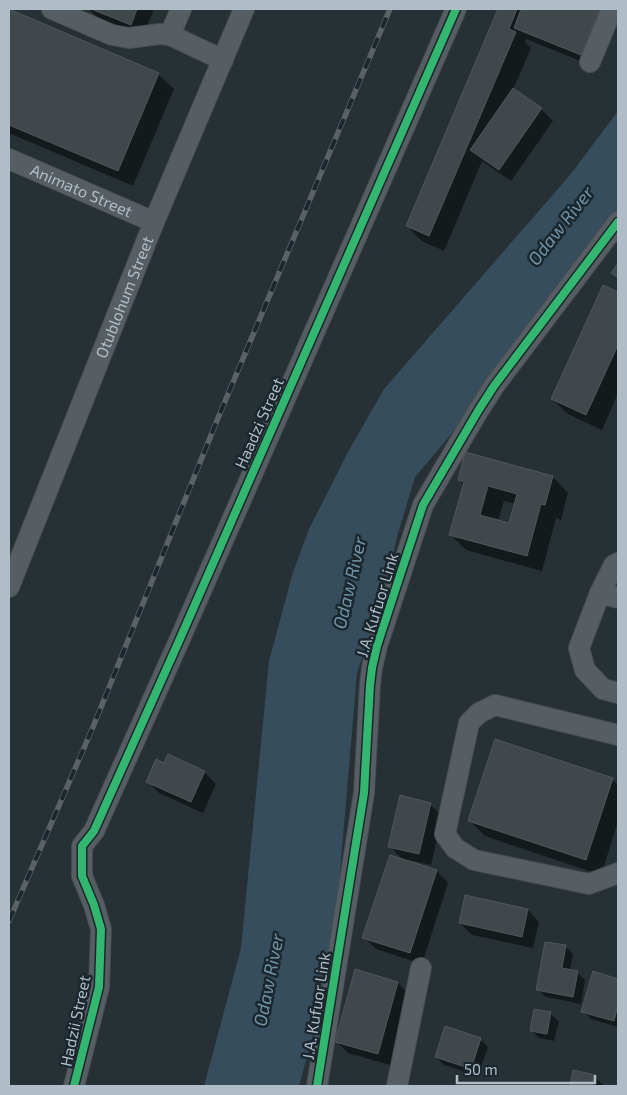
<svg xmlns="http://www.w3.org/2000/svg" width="627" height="1095" viewBox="0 0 627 1095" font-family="'Exo 2',sans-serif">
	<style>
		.water { fill: #354d5c }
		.shadow { fill: #0007; fill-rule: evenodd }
		.building { fill: #41484c; stroke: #4f575c; fill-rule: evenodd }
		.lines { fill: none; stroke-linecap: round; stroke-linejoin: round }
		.minor-casing { stroke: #464c4f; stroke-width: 22 }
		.minor { stroke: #575e63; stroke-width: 20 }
		.rail-casing { stroke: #5b6266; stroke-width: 5.5 }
		.rail { stroke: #1b272e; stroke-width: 4; stroke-dasharray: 11; stroke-linecap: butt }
		.cycleway-casing { stroke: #1b272e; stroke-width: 11 }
		.cycleway { stroke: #33b770; stroke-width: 8 }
		.labels { text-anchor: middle; stroke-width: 5; stroke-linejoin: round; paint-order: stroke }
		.street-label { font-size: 16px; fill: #b1bdc6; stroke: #1b272e }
		.water-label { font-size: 18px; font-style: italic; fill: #7194a9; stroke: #1b272e }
	</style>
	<rect width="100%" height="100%" fill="#273034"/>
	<path class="water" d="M618 111V216L482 398 415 477 397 537 386 587 357 673 332 966 299 1086H204L241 948 269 661 293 572 309 529 348 452 384 389 570 175Z"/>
	<path class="shadow" d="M89 9H154L143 36 98 18Z
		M500 9H607L593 66 526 39 525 42 531 48 513 90 541 109 553 121 511 181 482 161 444 251 422 241 407 226Z
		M9 11 158 74 174 89 133 186 9 133Z
		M603 286 618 293V393L602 430 568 414 552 399Z
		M466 454 553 477 568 493 561 520 556 518 542 571 466 550 451 535 464 485 459 480ZM504 501 516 504 510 524 498 521Z
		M164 765 204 772 216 784 203 813 159 793 147 781Z
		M612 779 618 785V822L601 875 485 836 469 820Z
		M430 804 442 816 431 865 404 859V861L390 846Z
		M390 856 437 871 448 883 422 964 376 949 364 937Z
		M528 910 539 922 533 948 472 935 460 923Z
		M565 946 573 954 570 970 577 972 585 980 581 1004 546 997 538 990Z
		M593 973 618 980V1027L591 1019 583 1011Z
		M398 983 410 995 390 1065 348 1053 336 1041Z
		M535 1010 551 1014 559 1022 554 1041 539 1038 531 1030Z
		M480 1039 488 1047 478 1076 444 1065 436 1057Z
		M574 1072 594 1076 604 1086H571Z"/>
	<path class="building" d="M9 9 159 73 118 171 9 125Z
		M91 9H137L131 25Z
		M498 9H517L509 29 516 32 429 236 406 226Z
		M521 9H600L581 55 514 28Z
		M513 88 542 108 499 170 470 150Z
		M618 263V278L611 273Z
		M603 285 618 292V345L586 415 551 399Z
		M465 452 553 476 545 505 541 504 527 556 449 535 464 482 458 480ZM488 486 517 494 509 523 480 515Z
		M495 739 613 778 586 860 468 821Z
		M168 754 205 771 191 802 146 782 156 759 164 763Z
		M400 795 431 803 419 854 388 847Z
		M390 855 437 870 410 953 362 938Z
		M465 895 528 909 522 937 459 923Z
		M545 942 566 945 562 968 578 971 573 997 536 990Z
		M355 969 398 982 378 1054 335 1042Z
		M593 971 618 979V1005L614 1021 581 1012Z
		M534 1009 551 1012 547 1034 530 1031Z
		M445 1026 481 1038 471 1069 435 1057Z
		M573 1070 595 1075 592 1086H570Z"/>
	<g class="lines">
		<defs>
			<g id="minor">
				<path d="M52 9 112 35 129 38 160 34 170 35 223 60"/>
				<path d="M170 35 181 9"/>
				<path d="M590 62 612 9"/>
				<path id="s1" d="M9 159 154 222"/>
				<path d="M618 563 614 565 600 593 579 648 585 670 603 689 618 693"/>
				<path id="s2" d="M9 587 154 222 244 9"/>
				<path d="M600 593 618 598"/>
				<path d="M618 735 495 705 479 713 469 723 445 834 455 848 474 860 589 884 618 873"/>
				<path d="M74 1086 99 987 101 929 94 905 82 876V846L94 831 179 641 456 9"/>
				<path d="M317 1086 364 793 370 685 372 668 377 646 423 505 478 411 494 386 618 222"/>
				<path d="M397 1086 421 968"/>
			</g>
		</defs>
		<use href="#minor" class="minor-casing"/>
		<use href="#minor" class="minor"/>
		<defs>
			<path id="rail" d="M9 921 93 727 218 418 390 9"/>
		</defs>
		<use href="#rail" class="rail-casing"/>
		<use href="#rail" class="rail"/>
		<defs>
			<path id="cycleway" d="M74 1086 99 987 101 929 94 905 82 876V846L94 831 179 641 456 9
				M317 1086 364 793 370 685 372 668 377 646 423 505 478 411 494 386 618 222"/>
		</defs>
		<use href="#cycleway" class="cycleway-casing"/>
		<use href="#cycleway" class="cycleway"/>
	</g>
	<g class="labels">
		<g class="street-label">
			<text dy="6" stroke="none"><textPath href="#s1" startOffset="79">Animato Street</textPath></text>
			<text dy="6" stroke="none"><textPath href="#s2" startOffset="312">Otublohum Street</textPath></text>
			<text transform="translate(259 423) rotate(-66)" y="6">Haadzi Street</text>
			<text transform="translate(377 605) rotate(-73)" y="6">J.A. Kufuor Link</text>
			<text transform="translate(316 1006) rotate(-81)" y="6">J.A. Kufuor Link</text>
			<text transform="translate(75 1021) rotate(-78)" y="6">Hadzii Street</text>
		</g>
		<g class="water-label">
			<text transform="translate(561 226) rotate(-52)" y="6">Odaw River</text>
			<text transform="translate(350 583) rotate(-77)" y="6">Odaw River</text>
			<text transform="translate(269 980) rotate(-79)" y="6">Odaw River</text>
		</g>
	</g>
	<rect width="627" height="1095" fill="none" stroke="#b1bdc6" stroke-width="20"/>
	<path d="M457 1075v8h138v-8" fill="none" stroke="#b1bdc6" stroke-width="2.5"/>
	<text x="464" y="1075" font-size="15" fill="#b1bdc6" stroke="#1b272e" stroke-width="4" paint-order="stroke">50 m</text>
</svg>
